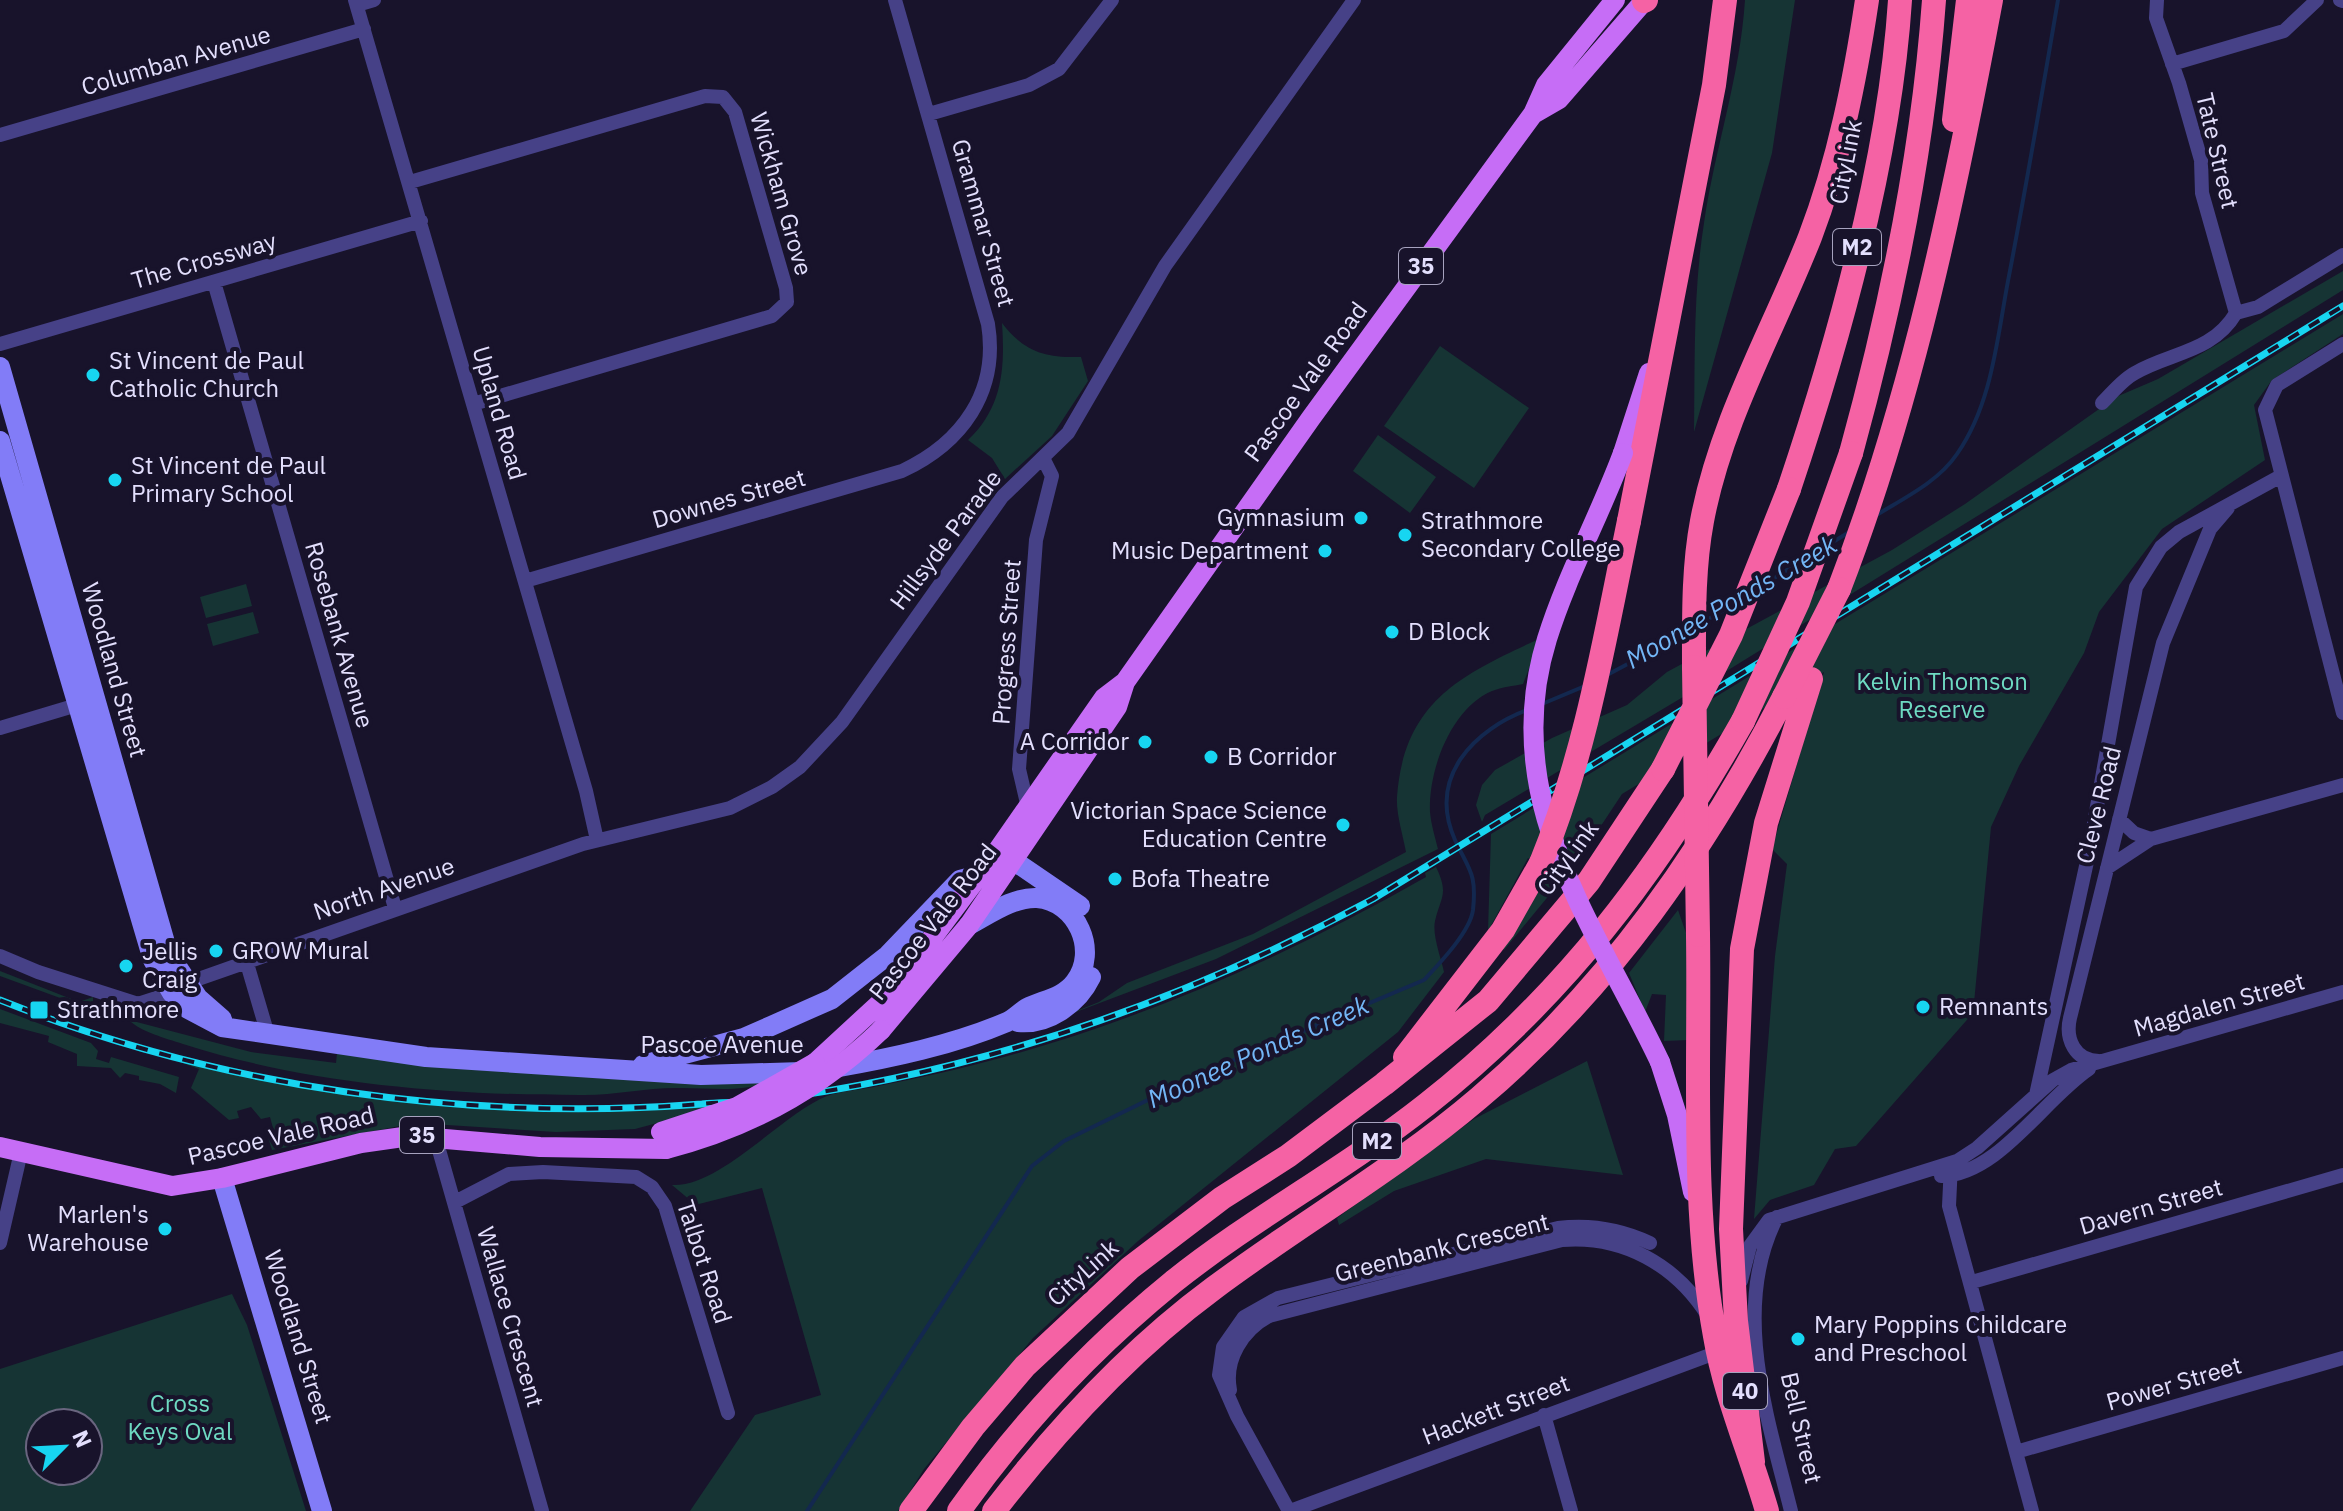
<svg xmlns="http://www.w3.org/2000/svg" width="2343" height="1511" viewBox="0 0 2343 1511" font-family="'IBM Plex Sans',sans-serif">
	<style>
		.green { fill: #163434; fill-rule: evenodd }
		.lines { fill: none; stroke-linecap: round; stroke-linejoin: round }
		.stream { stroke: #13284f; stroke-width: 4 }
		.street { stroke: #464187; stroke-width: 14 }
		.secondary { stroke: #827cf7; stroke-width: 20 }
		.primary { stroke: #c66df6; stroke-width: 20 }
		.highway { stroke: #f562a4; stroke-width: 24 }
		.rail-casing { stroke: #17d5f1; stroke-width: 7 }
		.rail { stroke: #18132b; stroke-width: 4; stroke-dasharray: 12; stroke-linecap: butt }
		.primary-bridge { stroke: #c66df6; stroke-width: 20 }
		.highway-bridge { stroke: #f562a4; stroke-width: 24 }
		.poi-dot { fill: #17d5f1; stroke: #18132b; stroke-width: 3 }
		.labels { text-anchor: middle; stroke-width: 8; stroke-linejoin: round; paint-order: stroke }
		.shield { fill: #18132b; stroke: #a6a2be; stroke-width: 2 }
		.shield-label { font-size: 22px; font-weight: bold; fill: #e3dffd }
		.street-label { font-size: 24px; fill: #e3dffd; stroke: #18132b }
		.poi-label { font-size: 24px; fill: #e3dffd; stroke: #18132b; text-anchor: start }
		.park-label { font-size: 24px; fill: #6edac2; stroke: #18132b }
		.water-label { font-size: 26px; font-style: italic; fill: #73b6f6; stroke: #18132b }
	</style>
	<rect width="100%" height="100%" fill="#18132b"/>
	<path class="green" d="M1745 0H1795L1772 153 1694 432C1695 363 1693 292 1704 223 1715 148 1740 77 1745 0Z
		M2343 271V290L1725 672 1485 815 1482 822 1476 805 1482 785 1495 770 1552 738 1627 705 1667 672 1892 550 1965 504 2116 397 2158 379Z
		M2343 314V334L2272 380 2254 405 2265 460 2162 529 2099 612 2084 653 2019 766 1991 827 1973 1013 1856 1146 1835 1149 1814 1185 1770 1200 1754 1219 1775 956 1787 864 1772 849 1824 672 1622 794 1579 859 1504 950 1502 947 1545 865 1528 858 1488 931 1491 834Z
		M1002 323C1024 352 1046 358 1081 357L1088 381 1052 436 1005 479 992 458 968 440C1003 407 1005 367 1002 323Z
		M1440 346 1529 408 1474 488 1384 426Z
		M1378 435 1436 477 1410 513 1353 471Z
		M246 584 252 606 206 618 200 597Z
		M253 612 259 633 213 646 207 624Z
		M1541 638 1523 684C1513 686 1502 687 1492 691 1451 708 1428 771 1430 812 1431 824 1435 837 1438 849L1216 959 1039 1026 1099 1002 1127 983 1253 934 1406 852C1403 835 1396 814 1397 797 1404 700 1463 674 1541 638Z
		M1436 867C1449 894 1441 896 1435 921 1432 935 1441 958 1444 972L1398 1032 1138 1241 1033 1338 924 1469 898 1511H690L755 1415 821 1395 762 1188 691 1206 690 1200 672 1185C720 1188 783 1113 827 1096 841 1091 859 1090 874 1087 918 1078 961 1069 1004 1057 1153 1016 1292 953 1426 877L1425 873Z
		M1678 910 1687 936 1689 1040 1664 1041 1666 995 1652 994 1645 1012 1629 973Z
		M0 971 79 1002 93 997V1010L0 976Z
		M0 1009 91 1043 98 1051 96 1059 109 1063 111 1057 179 1077 176 1093 160 1084 139 1080V1076L125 1073 120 1078 111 1068 77 1066V1054L48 1042 49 1036 0 1023Z
		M129 1020 251 1052 336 1063 337 1053 771 1080C745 1094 706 1087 676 1088 644 1088 611 1096 579 1095 448 1095 308 1084 183 1044 165 1038 141 1032 129 1020Z
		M169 1058C351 1103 533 1121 721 1106L635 1129 556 1132 416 1123 272 1150 266 1131 273 1128 270 1117 261 1119 251 1107 237 1111 239 1118 229 1120 191 1088 199 1069Z
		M1587 1061 1623 1175 1486 1159 1394 1191 1339 1225 1337 1218 1474 1119Z
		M232 1294 247 1325 306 1511H0V1369ZM88 1423V1471H40V1423Z"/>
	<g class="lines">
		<path class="stream" d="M1875 516C1904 498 1938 482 1957 454 1992 404 1997 339 2008 281 2026 188 2042 94 2058 0
			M1828 545 1851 531
			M1760 587 1803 560
			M1702 623 1732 605
			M1607 675 1684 634
			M1542 704 1585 686
			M807 1511 1032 1166 1064 1141 1199 1075 1424 980C1439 964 1470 932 1473 910 1477 873 1469 870 1455 840 1427 777 1474 729 1530 709"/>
		<path class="street" d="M355 0 586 791 597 840
			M2157 0 2156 18 2179 83 2201 160 2202 193 2236 313
			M2340 0 2343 1
			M357 5 374 0
			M2172 64 2284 31 2317 0
			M929 114 1029 85 1059 69 1112 0
			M0 135 364 29
			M410 182 705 96 723 97 735 112 786 288 787 302 772 316 473 404
			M214 282 395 908
			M2236 313 2258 307 2343 255
			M0 344 421 221
			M2343 344 2277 385 2265 410 2343 713
			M2102 403C2112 393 2123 379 2135 373 2171 352 2212 353 2236 313
			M525 581 902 471C962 443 999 392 988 324L895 0
			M0 728 87 702
			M1029 812 1019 769 1036 540 1052 476 1043 458
			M2119 819 2134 833 2151 839
			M2107 868 2151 839 2343 785
			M0 956 38 972 138 1004 172 993
			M246 960 268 1035
			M187 983 583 844 730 808 772 787 800 767 842 722 1002 497 1068 433 1165 266 1354 0
			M2099 1061C2075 1061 2065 1039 2070 1018L2163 643 2210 529 2228 508
			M2036 1095 2088 857 2136 587 2161 547 2179 532 2281 476
			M435 1136 542 1511
			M1951 1164 1949 1206 2032 1511
			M1941 1176C1998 1175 2043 1100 2089 1069
			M455 1202 509 1174 543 1172 636 1177 652 1187 665 1206 728 1413
			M1777 1217C1730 1308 1768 1419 1791 1511
			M0 1243 21 1152
			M1741 1281 1750 1246 1769 1220 1957 1161 1977 1148 2053 1080 2071 1070 2343 992
			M1972 1282 2343 1175
			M1230 1390C1224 1359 1243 1330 1269 1316L1562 1240C1623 1235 1676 1265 1708 1316
			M1544 1415 1571 1511
			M2016 1452 2343 1358
			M1289 1511 1237 1416 1219 1375 1223 1347 1244 1317 1278 1298 1558 1228C1590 1224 1620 1229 1650 1243
			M1290 1511 1718 1352"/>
		<path class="secondary" d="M0 367 168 953 198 998 222 1019
			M0 441 153 960 172 993 188 1009 222 1027 426 1057 701 1075 802 1072
			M1001 852 1080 906
			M1018 1022C1048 1025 1078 1004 1091 977
			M643 1065 744 1038 832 999 888 955 960 880 979 875
			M834 1068C891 1058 953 1045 1007 1022 1014 1019 1020 1012 1027 1008 1043 1000 1063 998 1075 982 1099 951 1077 901 1037 898 1013 897 990 914 969 925
			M222 1178 322 1511"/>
		<path class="primary" d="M1533 114 1559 99 1645 0
			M1623 453 1649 373
			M881 1030 969 925 1117 707 1125 682 1311 418 1533 114 1546 85 1615 0
			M1660 1062 1677 1115 1693 1192
			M815 1063 891 993 998 850 1104 698 1125 682
			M0 1147 172 1186 222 1178 361 1143 410 1136 540 1147 666 1149"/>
		<path class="highway" d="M1644 1 1646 0
			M1954 120 1968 0
			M1851 453C1892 304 1923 154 1934 0
			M1789 489C1839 340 1890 157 1900 0
			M1629 521 1714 85 1725 0
			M1839 589C1912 400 1954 198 1991 0
			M1694 667C1694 619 1693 569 1702 521 1721 420 1773 331 1810 237 1839 161 1855 80 1867 0
			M1698 935C1700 1067 1691 1206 1715 1336 1725 1396 1750 1452 1767 1511
			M1405 1057 1503 930 1541 863
			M1753 1462 1736 1321 1731 1229 1742 949 1766 823 1811 679
			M911 1511 973 1427 1025 1366 1130 1268 1222 1198 1288 1156 1384 1084 1488 1001 1589 881 1663 769
			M959 1511C1019 1426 1092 1348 1173 1282 1253 1218 1345 1169 1426 1105 1563 997 1657 873 1743 721
			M994 1511C1058 1428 1130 1350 1214 1288 1301 1223 1396 1169 1479 1098 1610 987 1706 848 1784 697"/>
		<defs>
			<path id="rail" d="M0 1000C220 1088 466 1122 702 1104 720 1102 740 1103 759 1101 976 1074 1181 1003 1373 899L2343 306"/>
		</defs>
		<use href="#rail" class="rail-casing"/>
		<use href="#rail" class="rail"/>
		<path class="primary-bridge" d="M1623 453C1600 515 1567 575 1547 639 1497 800 1594 923 1660 1062
			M661 1132 737 1107 815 1063
			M666 1149C749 1128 819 1090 881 1030"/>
		<path class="highway-bridge" d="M1694 667 1698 935
			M1784 697 1839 589
			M1743 721 1798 602 1851 453
			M1663 769 1731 635 1789 489
			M1541 863C1586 753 1605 637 1629 521"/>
	</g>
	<g class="poi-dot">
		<circle cx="93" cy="375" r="8"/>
		<circle cx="115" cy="480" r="8"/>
		<circle cx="1361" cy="518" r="8"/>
		<circle cx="1405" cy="535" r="8"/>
		<circle cx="1325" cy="551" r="8"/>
		<circle cx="1392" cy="632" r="8"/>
		<circle cx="1145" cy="742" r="8"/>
		<circle cx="1211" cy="757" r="8"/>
		<circle cx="1343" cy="825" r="8"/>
		<circle cx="1115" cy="879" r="8"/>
		<circle cx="216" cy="951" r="8"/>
		<circle cx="126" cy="966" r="8"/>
		<circle cx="1923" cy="1007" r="8"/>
		<rect x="29" y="1000" width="20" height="20" rx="4"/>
		<circle cx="165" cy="1229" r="8"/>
		<circle cx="1798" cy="1339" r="8"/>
	</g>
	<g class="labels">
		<g class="shield">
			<rect x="1833" y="229" width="48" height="36" rx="6"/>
			<rect x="1399" y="248" width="44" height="36" rx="6"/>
			<rect x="400" y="1117" width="44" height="36" rx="6"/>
			<rect x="1353" y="1123" width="48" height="36" rx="6"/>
			<rect x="1723" y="1373" width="44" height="36" rx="6"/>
		</g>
		<g class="shield-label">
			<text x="1857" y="255">M2</text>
			<text x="1421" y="274">35</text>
			<text x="422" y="1143">35</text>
			<text x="1377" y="1149">M2</text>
			<text x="1745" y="1399">40</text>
		</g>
		<g class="street-label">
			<text transform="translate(176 61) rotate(-16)" y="8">Columban Avenue</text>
			<text transform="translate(2217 151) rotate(77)" y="8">Tate Street</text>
			<text transform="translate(1846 162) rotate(-79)" y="8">CityLink</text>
			<text transform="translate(781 194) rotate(74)" y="8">Wickham Grove</text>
			<text transform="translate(983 223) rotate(74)" y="8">Grammar Street</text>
			<text transform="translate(204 261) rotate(-16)" y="8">The Crossway</text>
			<text transform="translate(1306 382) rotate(-54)" y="8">Pascoe Vale Road</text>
			<text transform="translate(499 413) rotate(74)" y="8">Upland Road</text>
			<text transform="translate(729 499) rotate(-16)" y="8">Downes Street</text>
			<text transform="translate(946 540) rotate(-53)" y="8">Hillsyde Parade</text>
			<text transform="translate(339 635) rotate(74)" y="8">Rosebank Avenue</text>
			<text transform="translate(1007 642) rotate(-86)" y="8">Progress Street</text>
			<text transform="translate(114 670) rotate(74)" y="8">Woodland Street</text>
			<text transform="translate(2099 805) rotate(-76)" y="8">Cleve Road</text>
			<text transform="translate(1568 858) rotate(-54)" y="8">CityLink</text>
			<text transform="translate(384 889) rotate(-19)" y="8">North Avenue</text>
			<text transform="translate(933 922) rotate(-52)" y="8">Pascoe Vale Road</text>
			<text transform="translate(2219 1005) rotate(-16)" y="8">Magdalen Street</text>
			<text x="722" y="1053">Pascoe Avenue</text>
			<text transform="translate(281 1136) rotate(-13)" y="8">Pascoe Vale Road</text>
			<text transform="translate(2151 1207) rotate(-16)" y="8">Davern Street</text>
			<text transform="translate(1442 1248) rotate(-14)" y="8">Greenbank Crescent</text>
			<text transform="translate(704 1262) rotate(72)" y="8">Talbot Road</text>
			<text transform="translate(1083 1273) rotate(-42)" y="8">CityLink</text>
			<text transform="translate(510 1317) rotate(74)" y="8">Wallace Crescent</text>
			<text transform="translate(298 1337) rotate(73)" y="8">Woodland Street</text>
			<text transform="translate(2174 1384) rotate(-16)" y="8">Power Street</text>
			<text transform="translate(1496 1410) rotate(-21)" y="8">Hackett Street</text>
			<text transform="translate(1801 1428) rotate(77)" y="8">Bell Street</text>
		</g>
		<g class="poi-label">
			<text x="109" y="369">St Vincent de Paul<tspan x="109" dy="28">Catholic Church</tspan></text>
			<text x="131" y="474">St Vincent de Paul<tspan x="131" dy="28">Primary School</tspan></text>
			<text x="1345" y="526" text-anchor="end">Gymnasium</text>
			<text x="1421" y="529">Strathmore<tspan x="1421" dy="28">Secondary College</tspan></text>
			<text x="1309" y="559" text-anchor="end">Music Department</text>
			<text x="1408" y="640">D Block</text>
			<text x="1129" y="750" text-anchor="end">A Corridor</text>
			<text x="1227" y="765">B Corridor</text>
			<text x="1327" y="819" text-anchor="end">Victorian Space Science<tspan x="1327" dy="28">Education Centre</tspan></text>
			<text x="1131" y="887">Bofa Theatre</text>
			<text x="232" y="959">GROW Mural</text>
			<text x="142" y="960">Jellis<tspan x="142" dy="28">Craig</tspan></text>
			<text x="1939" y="1015">Remnants</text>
			<text x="57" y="1018">Strathmore</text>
			<text x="149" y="1223" text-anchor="end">Marlen's<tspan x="149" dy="28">Warehouse</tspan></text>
			<text x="1814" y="1333">Mary Poppins Childcare<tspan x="1814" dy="28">and Preschool</tspan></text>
		</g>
		<g class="park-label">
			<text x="1942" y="690">Kelvin Thomson<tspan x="1942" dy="28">Reserve</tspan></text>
			<text x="180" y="1412">Cross<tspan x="180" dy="28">Keys Oval</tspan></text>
		</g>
		<g class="water-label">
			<text transform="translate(1731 602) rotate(-30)" y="9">Moonee Ponds Creek</text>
			<text transform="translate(1258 1052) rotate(-24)" y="9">Moonee Ponds Creek</text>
		</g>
	</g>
	<g transform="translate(64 1447) rotate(66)"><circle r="38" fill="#18132b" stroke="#69657f" stroke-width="2"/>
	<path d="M0-6L14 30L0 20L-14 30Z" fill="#17d5f1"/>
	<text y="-12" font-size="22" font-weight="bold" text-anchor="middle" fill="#e3dffd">N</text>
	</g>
</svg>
